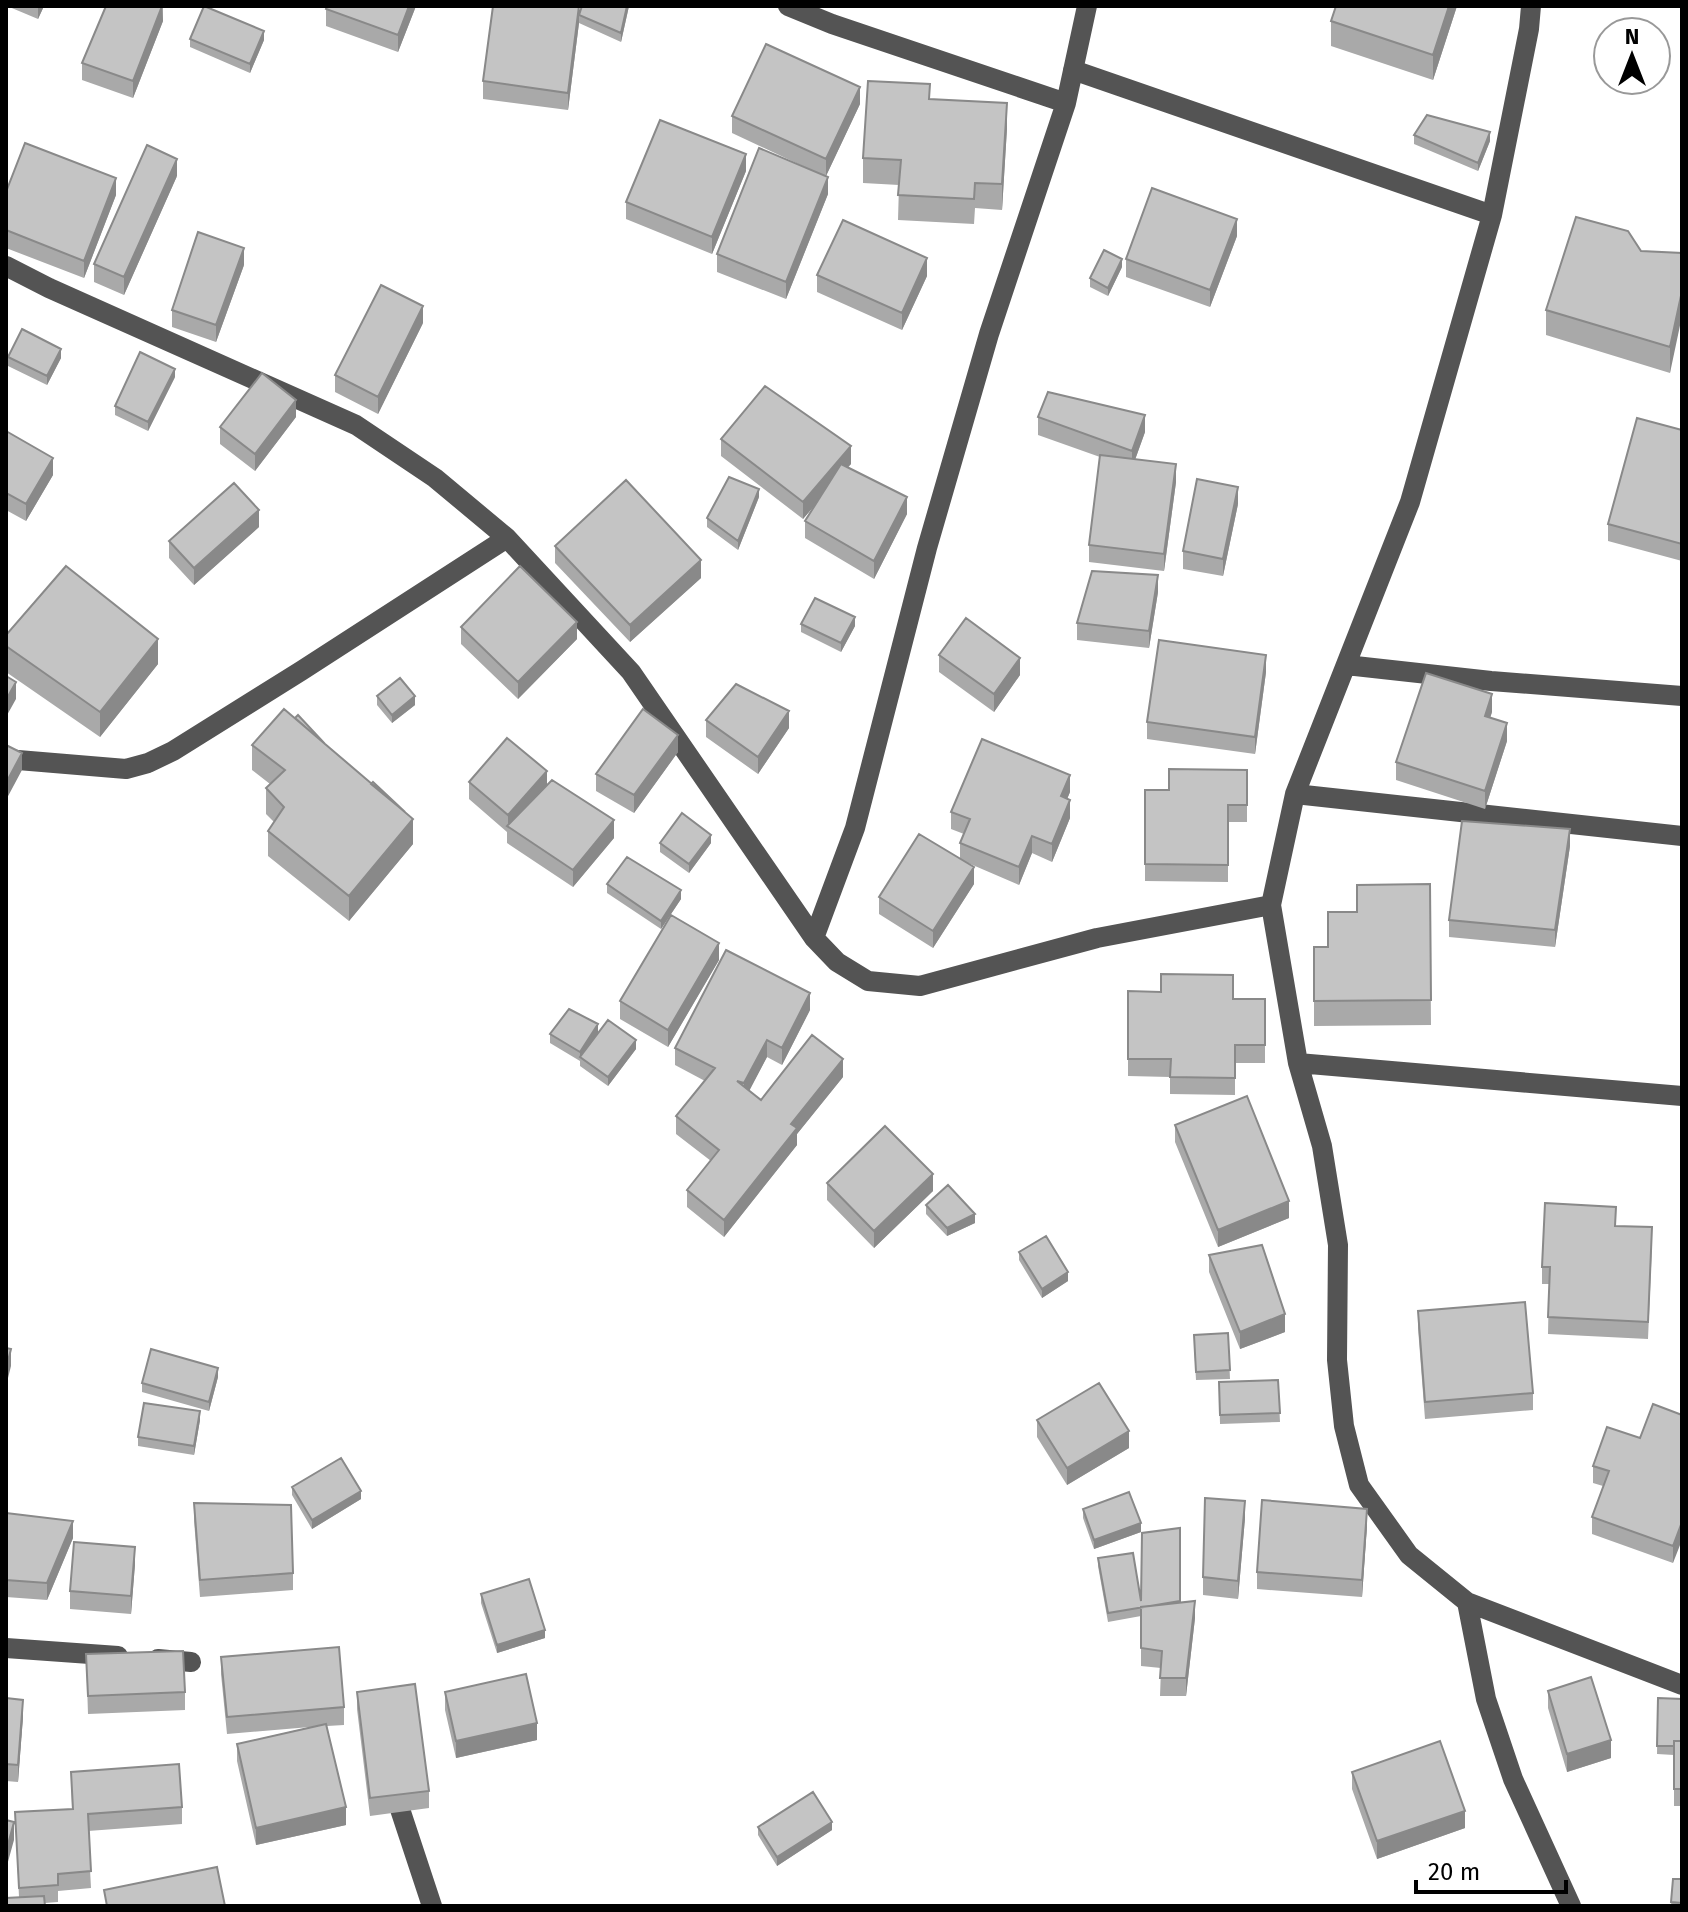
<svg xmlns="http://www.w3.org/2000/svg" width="1688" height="1912" viewBox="0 0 1688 1912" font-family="'Fira Sans',sans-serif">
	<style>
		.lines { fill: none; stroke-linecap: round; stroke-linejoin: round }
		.minor { stroke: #545454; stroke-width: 20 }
		.wall { fill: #a9a9a9 }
		.shaded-wall { fill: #898989 }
		.building { fill: #c4c4c4; stroke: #898989; stroke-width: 2 }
	</style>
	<rect width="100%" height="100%" fill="#fff"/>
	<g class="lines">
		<path class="minor" d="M788 6 832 24 1066 103
			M1531 6 1529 29 1492 215 1410 502 1295 794 1271 905 1298 1063 1322 1146 1338 1245 1337 1360 1344 1426 1359 1485 1409 1555 1467 1602 1682 1685
			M1073 70 1492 215
			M6 266 49 288 356 425 435 478 507 538 631 672 814 938 837 962 868 981 920 986 1097 938 1271 905
			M1346 665 1491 681 1682 696
			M6 759 126 769 148 763 173 751 301 671 507 538
			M1295 794 1682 836
			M814 938 855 828 927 548 989 334 1066 103 1087 6
			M1298 1063 1682 1096
			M1467 1602 1486 1699 1513 1779 1571 1906
			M6 1648 118 1656
			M158 1659 191 1662
			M393 1788 432 1906"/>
	</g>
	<path class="wall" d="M7 6H44L38 19Z
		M163 6V21L133 98 82 80V63Z
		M416 6 398 52 326 26V9Z
		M582 6H629L621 42 579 23 568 110 483 99V81L579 14Z
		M1336 6H1457L1433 80 1331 46V21Z
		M190 39 264 40 250 73 190 47Z
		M930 99 1007 128 1002 210 975 208 974 224 898 220 899 185 863 183V158Z
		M860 104 826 176 828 194 786 299 717 272V254L809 169 732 133V116Z
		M1414 135 1490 141 1478 171 1414 144Z
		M746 171 712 254 626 219V202Z
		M177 176 124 295 94 282V264Z
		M6 192 116 195 84 278 6 248Z
		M1237 236 1210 307 1126 277V259Z
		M1641 251 1682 253 1670 373 1546 335V310Z
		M244 265 216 342 172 327V310Z
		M1122 267 1108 296 1090 287V278Z
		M817 275 927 276 902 330 817 292Z
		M423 323 378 414 335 392V375Z
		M8 357 61 358 47 385 8 366Z
		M175 377 148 431 115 415V406Z
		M296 417 255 471 220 444V427Z
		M1038 417 1145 432 1135 460 1176 482 1164 571 1089 562V545L1100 457 1038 435Z
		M1682 430V561L1608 541V524Z
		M6 431 53 475 26 521 6 510Z
		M721 439 851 464 847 467 907 514 874 579 805 538V521L815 504 803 519 721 456Z
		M759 497 738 550 707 527V518Z
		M1238 504 1223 576 1183 569V551Z
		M259 527 194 585 169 558V541Z
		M555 546 701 578 630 642 555 563Z
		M1158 592 1149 648 1077 640V623Z
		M801 624 855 626 841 652 801 632Z
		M461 627 577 639 518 699 461 644Z
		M6 635 158 664 100 737 6 672Z
		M939 655 1020 675 994 712 939 672Z
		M1266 672 1255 754 1147 739V722Z
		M377 696 415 705 392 723 377 705Z
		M1492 712 1490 718 1507 741 1485 809 1396 780V762Z
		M706 720 789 728 758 774 706 737Z
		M252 745 413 844 349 921 268 856V831L274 822 266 814V788L270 784 252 770Z
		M678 752 634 813 596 791V774Z
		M1247 770V822H1228V882L1145 881V790H1169Z
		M469 782 547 785 614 838 573 887 507 843V832L469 799Z
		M1070 792 1067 799 1070 818 1052 862 1032 853 1019 885 968 863 974 884 933 948 879 914V897L960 859V843L964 834 951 829V812Z
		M660 843H711L689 873 660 852Z
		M1570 846 1555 947 1449 937V920Z
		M607 884 681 899 661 929 607 893Z
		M1430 884 1431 1025 1314 1026V947H1328L1357 912V885Z
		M719 960 668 1047 620 1019V1001Z
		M1128 991 1233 999H1265V1063H1235V1095L1170 1094V1077L1128 1076Z
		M810 1010 782 1065 767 1057 749 1090 761 1100 843 1077 797 1134V1145L724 1237 687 1207V1190L711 1161 676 1134V1116L705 1081 675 1065V1048Z
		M598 1033 636 1049 608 1086 580 1066V1061L550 1043V1034Z
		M1175 1125 1289 1218 1218 1247 1175 1142Z
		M827 1183 933 1191 874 1248 827 1200Z
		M926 1205 975 1223 947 1236 926 1214Z
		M1616 1226 1652 1245 1648 1339 1548 1334 1549 1284H1542V1267Z
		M1019 1252 1068 1281 1042 1298 1019 1260Z
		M1209 1255 1285 1332 1240 1349 1209 1272Z
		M1418 1311 1533 1393V1410L1425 1419 1418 1328Z
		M1228 1333 1230 1379 1196 1380 1194 1344Z
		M218 1377 209 1411 142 1392V1383Z
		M1278 1380 1280 1422 1220 1424 1219 1382Z
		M1682 1415 1673 1563 1592 1534V1517L1603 1486 1593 1483V1466Z
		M200 1420 194 1455 138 1446V1437Z
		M1037 1420 1129 1448 1067 1485 1037 1437Z
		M292 1487 361 1499 312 1529 292 1495Z
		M194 1503 293 1573V1590L200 1597 194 1520Z
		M1083 1509 1141 1532 1094 1549 1083 1518Z
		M6 1513 73 1538 47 1600 6 1597Z
		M1245 1518 1238 1599 1203 1595V1577Z
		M1367 1526 1362 1597 1257 1589V1572Z
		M1180 1528V1602L1195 1618 1186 1696H1160L1161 1668 1141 1666V1616L1108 1622 1098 1566V1558L1141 1601Z
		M135 1564 131 1614 70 1609V1591Z
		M481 1594 545 1638 497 1653 481 1603Z
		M1682 1633V1655L1681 1654V1637Z
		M86 1654 185 1692V1710L88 1714Z
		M221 1657 344 1707V1725L327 1726 346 1825 256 1845 237 1761V1744L310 1727 227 1734 221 1674Z
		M1548 1691 1611 1758 1567 1772 1548 1708Z
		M357 1692 429 1791V1808L370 1816 357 1709Z
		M445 1692 537 1740 456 1758 445 1710Z
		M6 1698 23 1717 18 1782 6 1781Z
		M1658 1698 1682 1699V1806H1674V1755L1657 1754Z
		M71 1772 182 1807V1824L88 1831 91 1888 58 1891V1902L45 1903 19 1897 15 1812 72 1809Z
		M1352 1772 1465 1828 1377 1859 1352 1789Z
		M758 1827 832 1830 777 1866 758 1835Z
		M1673 1879H1682V1906H1671Z"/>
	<path class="shaded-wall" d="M38 6H44L38 19Z
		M162 6 163 21 133 98V81Z
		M409 6H416L398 52V35Z
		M579 6V23L568 110V93Z
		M627 6H629L621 42V33Z
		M1449 6H1457L1433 80V55Z
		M264 31V40L250 73V64Z
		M860 87V104L826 176V159Z
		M1007 103V128L1002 210V184Z
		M1490 132V141L1478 171V163Z
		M746 154V171L712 254V237Z
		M177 159V176L124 295V277Z
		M828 177V194L786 299V282Z
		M116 178V195L84 278V261Z
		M1237 219V236L1210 307V290Z
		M244 248V265L216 342V325Z
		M927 258V276L902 330V313Z
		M1122 259V267L1108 296V288Z
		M1682 291V316L1670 373V347Z
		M423 306V323L378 414V397Z
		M61 349V358L47 385V376Z
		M175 369V377L148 431V422Z
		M296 400V417L255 471V454Z
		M1145 415V432L1132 468V451Z
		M851 446V464L803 519V502Z
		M53 458V475L26 521V504Z
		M1176 464V482L1164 571V554Z
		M1238 487V504L1223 576V559Z
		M759 489V497L738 550V541Z
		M907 497V514L874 579V561Z
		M259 510V527L194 585V568Z
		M701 560V578L630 642V625Z
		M1158 575V592L1149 648V631Z
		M855 617V626L841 652V643Z
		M577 622V639L518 699V682Z
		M158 639V664L100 737V712Z
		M1266 655V672L1255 754V737Z
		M1020 658V675L994 712V694Z
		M16 682V699L6 717V700Z
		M1492 694V712L1485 733V716Z
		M415 696V705L392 723V715Z
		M789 711V728L758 774V757Z
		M1507 723V741L1485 809V791Z
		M678 735V752L634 813V795Z
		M22 753V770L6 800V783Z
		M547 771V788L508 827V815Z
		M1070 775V792L1061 814V796Z
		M1070 800V818L1052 862V844Z
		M413 819V844L349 921V896Z
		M614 820V838L573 887V870Z
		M1570 829V846L1555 947V930Z
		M711 835V843L689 873V864Z
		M1032 836V853L1019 885V867Z
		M974 867V884L933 948V931Z
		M681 890V899L661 929V921Z
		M719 943V960L668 1047V1030Z
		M810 993V1010L782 1065V1048Z
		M598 1024V1033L580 1057V1052Z
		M636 1040V1049L608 1086V1077Z
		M767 1040V1057L744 1101V1083Z
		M843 1059V1077L797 1134V1145L724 1237V1220L791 1124Z
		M933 1174V1191L874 1248V1231Z
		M1289 1201V1218L1218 1247V1230Z
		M975 1214V1223L947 1236V1228Z
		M1068 1272V1281L1042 1298V1289Z
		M1285 1314V1332L1240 1349V1332Z
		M11 1349V1366L6 1386V1369Z
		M218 1368V1377L209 1411V1402Z
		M200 1411V1420L194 1455V1446Z
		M1129 1431V1448L1067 1485V1468Z
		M361 1491V1499L312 1529V1520Z
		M1245 1501V1518L1238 1599V1581Z
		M1367 1509V1526L1362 1597V1580Z
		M73 1521V1538L47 1600V1583Z
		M1682 1522V1540L1673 1563V1546Z
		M1141 1523V1532L1094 1549V1540Z
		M135 1547V1564L131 1614V1596Z
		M1195 1601V1618L1186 1696V1678Z
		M545 1630V1638L497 1653V1645Z
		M23 1700V1717L18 1782V1765Z
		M537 1723V1740L456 1758V1741Z
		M1611 1740V1758L1567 1772V1754Z
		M346 1807V1825L256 1845V1828Z
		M1465 1811V1828L1377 1859V1841Z
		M14 1822V1840L6 1869V1852Z
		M832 1822V1830L777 1866V1857Z"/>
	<path class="building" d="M106 6H162L133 81 82 63Z
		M204 6 264 31 250 64 190 39Z
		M327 6H409L398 35 326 9Z
		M493 6H579L568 93 483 81Z
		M582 6H627L621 33 579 15Z
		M1336 6H1449L1433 55 1331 21Z
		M766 44 860 87 826 159 732 116Z
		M868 81 930 84 929 99 1007 103 1002 184 975 183 974 199 898 195 901 160 863 158Z
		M1427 115 1490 132 1478 163 1414 135Z
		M660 120 746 154 712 237 626 202Z
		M25 143 116 178 84 261 6 230V192Z
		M147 145 177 159 124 277 94 264Z
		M759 148 828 177 786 282 717 254Z
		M1152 188 1237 219 1210 290 1126 259Z
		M1576 217 1628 231 1641 251 1682 253V291L1670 347 1546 310Z
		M843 220 927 258 902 313 817 275Z
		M198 232 244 248 216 325 172 310Z
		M1104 250 1122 259 1108 288 1090 278Z
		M381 285 423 306 378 397 335 375Z
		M22 329 61 349 47 376 8 357Z
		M140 352 175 369 148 422 115 406Z
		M262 373 296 400 255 454 220 427Z
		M765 386 851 446 803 502 721 439Z
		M1048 392 1145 415 1132 451 1038 417Z
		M1637 418 1682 430V544L1608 524Z
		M6 431 53 458 26 504 6 493Z
		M1100 455 1176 464 1164 554 1089 545Z
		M841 464 907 497 874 561 805 521Z
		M729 477 759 489 738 541 707 518Z
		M1197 479 1238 487 1223 559 1183 551Z
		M626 480 701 560 630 625 555 546Z
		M234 483 259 510 194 568 169 541Z
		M66 566 158 639 100 712 6 646V635Z
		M520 566 577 622 518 682 461 627Z
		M1092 571 1158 575 1149 631 1077 623Z
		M815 598 855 617 841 643 801 624Z
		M966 618 1020 658 994 694 939 655Z
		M1159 640 1266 655 1255 737 1147 722Z
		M1426 673 1492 694 1485 716 1507 723 1485 791 1396 762Z
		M6 676 16 682 6 700Z
		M400 678 415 696 392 715 377 696Z
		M736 684 789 711 758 757 706 720Z
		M284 709 413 819 349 896 268 831 284 807 266 788 285 770 252 745Z
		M643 709 678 735 634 795 596 774Z
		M298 715 325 744 295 718Z
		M507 738 547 771 508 815 469 782Z
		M982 739 1070 775 1061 796 1070 800 1052 844 1032 836 1019 867 960 843 970 819 951 812Z
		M6 745 22 753 6 783Z
		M1169 769 1247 770V805H1228V865L1145 864V790H1169Z
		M552 780 614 820 573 870 507 826Z
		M373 782 405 812 371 784Z
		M682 813 711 835 689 864 660 843Z
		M1462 821 1570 829 1555 930 1449 920Z
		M919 834 974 867 933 931 879 897Z
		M627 857 681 890 661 921 607 884Z
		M1430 884 1431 1000 1314 1001V947H1328V912H1357V885Z
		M671 915 719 943 668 1030 620 1001Z
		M726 950 810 993 782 1048 767 1040 744 1083 737 1081 761 1100 812 1035 843 1059 791 1124 797 1128 724 1220 687 1190 719 1150 676 1116 715 1068 675 1048Z
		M1161 974 1233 975V999H1265V1045H1235V1078L1170 1077 1171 1059H1128V991L1161 992Z
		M569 1009 598 1024 580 1052 550 1034Z
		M608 1020 636 1040 608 1077 580 1057Z
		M1247 1096 1289 1201 1218 1230 1175 1125Z
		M885 1126 933 1174 874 1231 827 1183Z
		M948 1185 975 1214 947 1228 926 1205Z
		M1545 1203 1616 1207 1615 1226 1652 1227 1648 1322 1548 1317 1550 1267H1542Z
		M1046 1236 1068 1272 1042 1289 1019 1252Z
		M1262 1245 1285 1314 1240 1332 1209 1255Z
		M1525 1302 1533 1393 1425 1402 1418 1311Z
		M1228 1333 1230 1370 1196 1372 1194 1335Z
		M6 1348 11 1349 6 1369Z
		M151 1349 218 1368 209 1402 142 1383Z
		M1278 1380 1280 1413 1220 1415 1219 1382Z
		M1099 1383 1129 1431 1067 1468 1037 1420Z
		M144 1403 200 1411 194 1446 138 1437Z
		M1653 1404 1682 1415V1522L1673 1546 1592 1517 1609 1471 1593 1466 1607 1427 1640 1438Z
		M341 1458 361 1491 312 1520 292 1487Z
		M1129 1492 1141 1523 1094 1540 1083 1509Z
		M1205 1498 1245 1501 1238 1581 1203 1577Z
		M1262 1500 1367 1509 1362 1580 1257 1572Z
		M194 1503 291 1505 293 1573 200 1580Z
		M6 1513 73 1521 47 1583 6 1580Z
		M1180 1528V1601L1108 1613 1098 1558 1133 1553 1141 1601 1142 1533Z
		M74 1542 135 1547 131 1596 70 1591Z
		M529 1579 545 1630 497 1645 481 1594Z
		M1195 1601 1186 1678H1160L1162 1651 1141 1648V1607Z
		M339 1647 344 1707 227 1717 221 1657Z
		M183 1651 185 1692 88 1696 86 1654Z
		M526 1674 537 1723 456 1741 445 1692Z
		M1591 1677 1611 1740 1567 1754 1548 1691Z
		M415 1684 429 1791 370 1798 357 1692Z
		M6 1698 23 1700 18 1765 6 1764Z
		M1658 1698 1682 1699V1741H1674V1746H1657Z
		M326 1724 346 1807 256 1828 237 1744Z
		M1440 1741 1465 1811 1377 1841 1352 1772Z
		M1674 1741H1682V1789H1674Z
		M179 1764 182 1807 88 1814 91 1871 58 1874V1885L19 1888 15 1812 73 1809 71 1772Z
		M813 1792 832 1822 777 1857 758 1827Z
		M6 1820 14 1822 6 1852Z
		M217 1867 225 1906H107L104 1890Z
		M1673 1879H1682V1903L1671 1902Z
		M44 1896 45 1906H6V1898Z"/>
	<rect width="1688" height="1912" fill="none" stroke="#000000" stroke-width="16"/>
	<g transform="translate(1632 56)"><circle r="38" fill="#ffffff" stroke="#999999" stroke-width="2"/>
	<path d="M0-6L14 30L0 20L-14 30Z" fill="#000000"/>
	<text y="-12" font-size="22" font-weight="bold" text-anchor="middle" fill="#000000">N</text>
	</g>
	<path d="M1416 1880v12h150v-12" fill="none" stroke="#000000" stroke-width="4"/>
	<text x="1428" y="1880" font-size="24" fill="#000000" stroke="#ffffff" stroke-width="6" paint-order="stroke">20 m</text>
</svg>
